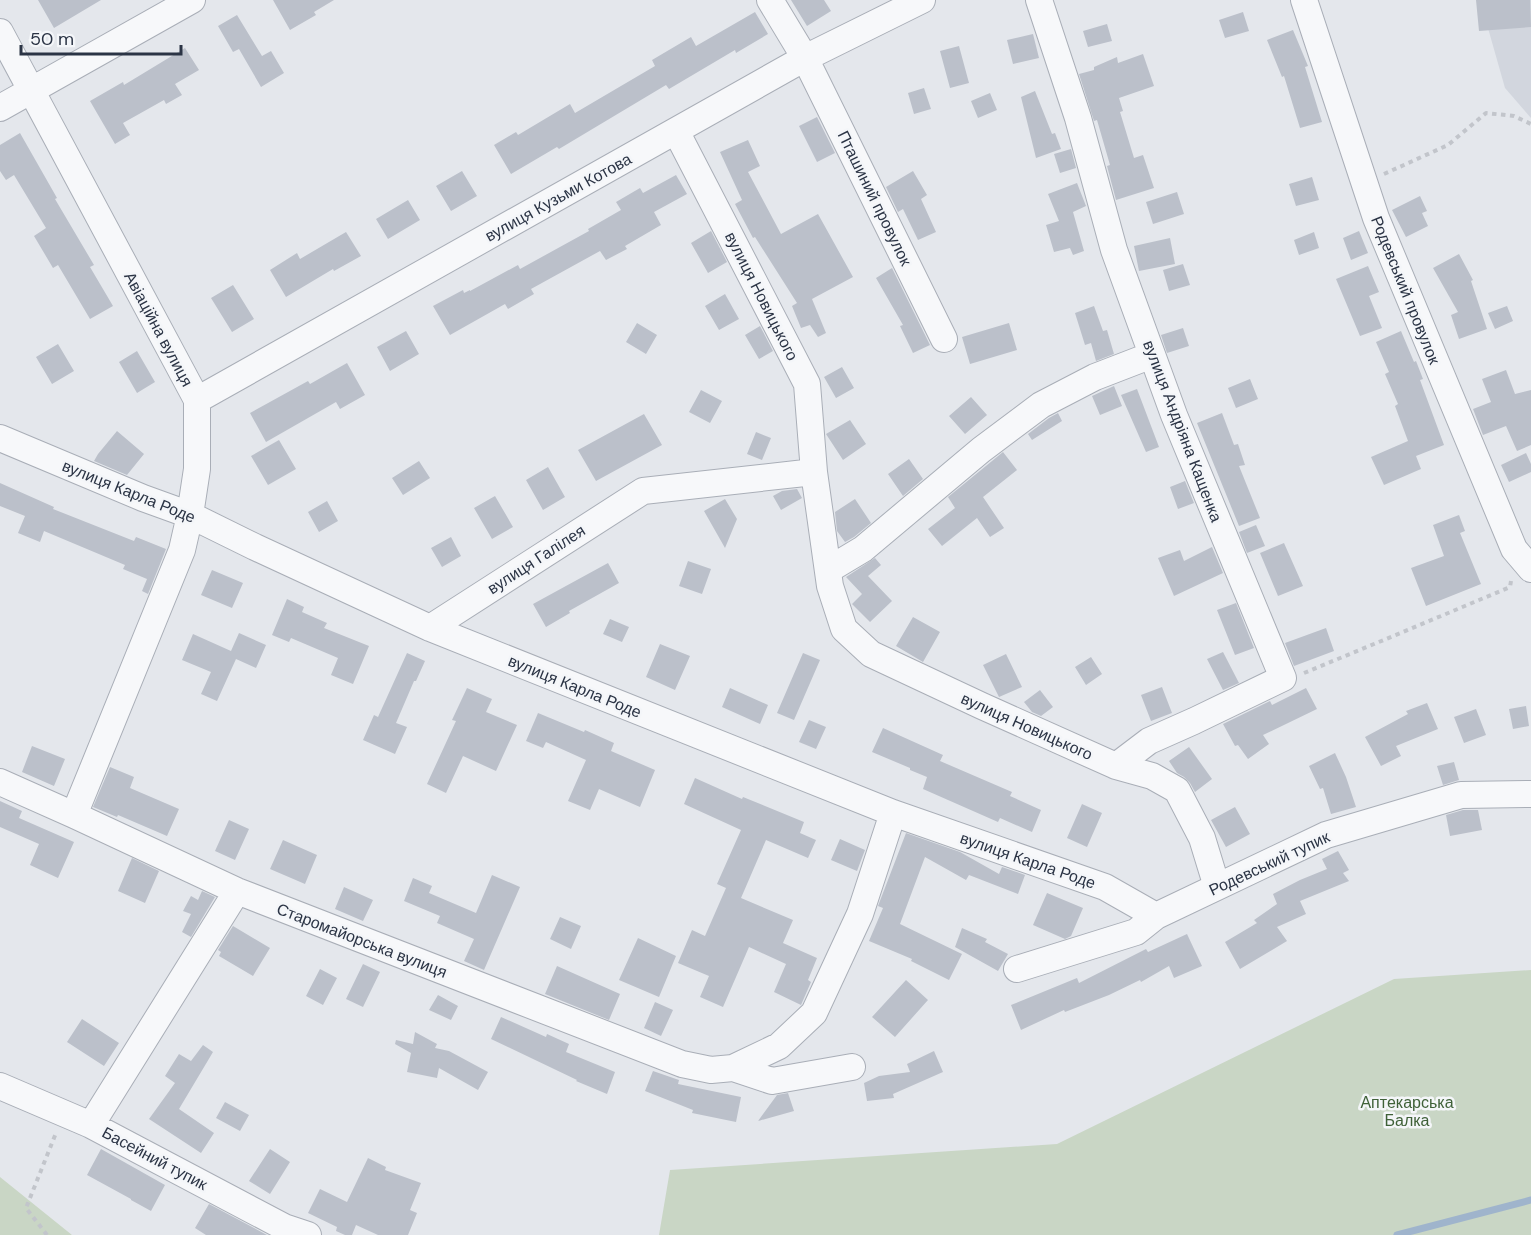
<svg xmlns="http://www.w3.org/2000/svg" width="1531" height="1235" viewBox="0 0 1531 1235" font-family="'DM Sans',sans-serif">
	<style>
		.built { fill: #d2d6de }
		.green { fill: #c9d6c5 }
		.lines { fill: none; stroke-linecap: round; stroke-linejoin: round }
		.stream { stroke: #9fb4cc; stroke-width: 7 }
		.building { fill: #bbc0ca }
		.minor-casing { stroke: #a9aeb7; stroke-width: 28 }
		.path { stroke: #c2c5cb; stroke-width: 4; stroke-dasharray: 4.5 4.5; stroke-linecap: butt }
		.minor { stroke: #f7f8fa; stroke-width: 26 }
		.labels { text-anchor: middle; stroke-width: 5; stroke-linejoin: round; paint-order: stroke }
		.street-label { font-size: 16px; fill: #2b3445; stroke: #f4f6f9 }
		.park-label { font-size: 16px; fill: #3f6138; stroke: #f4f6f9 }
	</style>
	<rect width="100%" height="100%" fill="#e4e7ec"/>
	<path class="built" d="M1480 0H1531V118L1505 88Z"/>
	<path class="green" d="M1531 970V1235H659L670 1170 1057 1144 1394 979Z
		M0 1177 72 1235H0Z"/>
	<g class="lines">
		<path class="stream" d="M1397 1235 1531 1200"/>
	</g>
	<path class="building" d="M38 0H101L54 28Z
		M273 0H334L314 12 316 15 290 30Z
		M791 0H824L831 11 807 26Z
		M1476 0H1530L1531 27 1479 31Z
		M755 12 768 34 736 53 735 50 669 89 666 85 559 149 557 147 511 174 494 145 516 132 518 135 570 104 575 113 655 66 652 60 691 37 696 46Z
		M1243 12 1249 31 1225 38 1219 20Z
		M237 15 262 56 271 51 284 73 261 87 239 49 233 52 218 26Z
		M1107 24 1112 41 1088 47 1083 31Z
		M1293 30 1308 66 1305 67 1322 122 1300 128 1284 76 1282 77 1267 40Z
		M1033 34 1039 58 1013 64 1007 40Z
		M959 46 969 83 950 88 940 51Z
		M185 48 199 70 175 84 182 95 166 104 164 100 123 123 130 135 115 144 90 101 123 82 124 85Z
		M1143 54 1154 86 1119 98 1123 111 1120 112 1134 158 1143 155 1154 188 1116 200 1107 166 1110 165 1097 120 1094 121 1079 74 1094 70V67L1117 57 1118 63Z
		M924 88 931 109 914 114 908 93Z
		M1035 91 1052 134 1055 133 1061 149 1036 158 1021 97Z
		M990 93 997 110 978 118 971 101Z
		M817 117 835 153 817 162 799 126Z
		M20 133 57 198 55 199 94 265 90 267 113 306 90 319 58 265 53 268 34 236 46 228 14 175 6 180 0 171V145Z
		M748 140 760 166 748 172 781 234 818 214 853 277 812 299 826 333 818 337 810 325 801 328 792 306 797 303 755 237 753 238 735 204 742 200 720 152Z
		M1071 149 1076 168 1060 173 1054 154Z
		M462 171 477 196 451 211 436 186Z
		M913 171 927 195 921 199 936 232 918 240 903 209 898 212 886 187Z
		M676 175 687 194 654 212 661 225 625 246 627 249 606 260 600 251 531 289 534 294 508 309 505 304 450 335 433 306 463 290 464 293 470 290V291L518 265 520 269 589 231 588 229 621 210 616 202 640 188 643 193Z
		M1312 177 1319 200 1296 206 1289 184Z
		M1077 183 1086 206 1073 212 1084 251 1073 255 1070 248 1054 252 1046 225 1059 221 1048 194Z
		M1177 192 1184 214 1153 224 1146 202Z
		M1420 196 1427 211 1422 213 1428 226 1406 237 1392 210Z
		M408 200 420 220 388 239 376 219Z
		M711 231 727 262 708 273 691 243Z
		M1359 231 1368 253 1351 260 1343 238Z
		M346 232 361 256 334 271 333 269 286 297 270 270 297 253 300 259Z
		M1314 232 1319 248 1299 255 1294 240Z
		M1170 238 1175 264 1139 271 1134 246Z
		M1459 254 1473 280 1471 281 1487 329 1459 339 1451 315 1458 312 1433 268Z
		M1183 264 1190 285 1169 291 1163 270Z
		M1368 266 1379 292 1369 296 1382 328 1360 336 1336 279Z
		M892 268 930 345 913 353 900 326 903 325 876 278Z
		M233 285 254 319 232 332 211 298Z
		M725 294 739 319 719 330 705 306Z
		M1094 306 1103 331 1107 330 1114 354 1096 361 1091 343 1085 345 1075 313Z
		M1507 306 1513 321 1495 329 1488 313Z
		M637 323 657 335 646 354 626 342Z
		M1009 323 1017 350 970 364 962 337Z
		M760 326 773 351 759 359 745 335Z
		M1183 328 1189 346 1167 353 1161 335Z
		M406 331 419 354 390 371 377 347Z
		M1401 331 1414 362 1416 361 1423 379 1420 380 1444 445 1416 456 1421 469 1384 485 1371 457 1408 441 1395 406 1398 404 1385 374 1389 372 1376 342Z
		M58 344 74 371 52 384 36 357Z
		M137 351 155 382 137 393 119 362Z
		M347 363 365 395 340 409 336 402 266 442 250 413 308 381 310 384Z
		M842 367 854 388 836 398 824 377Z
		M1506 370 1515 394 1531 390V445L1517 451 1506 426 1483 435 1473 409 1491 402 1482 379Z
		M1250 379 1258 399 1236 408 1228 388Z
		M1114 386 1122 406 1100 415 1092 396Z
		M1137 389 1159 447 1146 452 1121 395Z
		M701 390 722 401 710 423 689 412Z
		M971 397 987 415 965 434 949 416Z
		M1058 413 1062 421 1032 440 1028 434 1049 418Z
		M1222 413 1234 445 1238 444 1245 465 1239 466 1260 518 1239 526 1197 423Z
		M644 414 662 445 596 481 578 450Z
		M850 420 866 444 843 460 826 434Z
		M117 431 144 454 127 475 94 461 98 454Z
		M756 432 771 438 762 460 747 454Z
		M279 440 296 469 268 485 251 456Z
		M1003 452 1017 470 983 497 1004 528 990 537 977 518 942 546 928 529 955 508 948 497Z
		M1526 453 1531 464V472L1509 482 1501 465Z
		M909 459 923 479 903 496 888 474Z
		M419 461 430 478 403 495 392 478Z
		M548 467 565 497 543 510 526 480Z
		M1185 481 1194 503 1178 509 1170 487Z
		M0 483 54 507 53 509 134 541 136 537 166 549 148 594 142 591 147 579 123 569 125 565 44 531 40 542 18 533 25 516 0 506Z
		M797 489 802 498 781 510 773 496 782 491Z
		M495 496 513 527 492 539 474 508Z
		M725 499 737 519 725 548 704 511Z
		M855 499 871 523 854 537 845 542 837 531 835 512Z
		M327 501 338 521 319 532 308 512Z
		M1459 515 1465 531 1460 533 1481 584 1426 606 1411 568 1444 556 1433 525Z
		M1256 525 1265 546 1247 553 1239 532Z
		M451 537 461 556 442 567 431 548Z
		M1284 543 1303 586 1278 596 1260 553Z
		M1212 547 1223 573 1174 596 1158 558 1180 550 1184 561Z
		M875 558 881 565 868 576 892 601 870 622 852 604 862 594 846 577Z
		M688 561 711 569 702 594 679 586Z
		M608 563 619 583 569 611 570 613 546 627 533 604Z
		M212 570 243 583 232 608 201 595Z
		M287 599 304 607 302 612 327 623 324 628 369 646 353 684 331 675 338 658 291 638 289 642 272 635Z
		M1236 603 1254 648 1235 655 1217 610Z
		M913 617 940 632 923 662 896 646Z
		M610 619 629 627 622 642 603 634Z
		M1326 628 1334 651 1294 666 1285 643Z
		M239 633 266 645 256 668 236 659 217 701 201 694 211 672 182 660 193 634 231 651Z
		M660 644 690 656 675 690 646 677Z
		M1223 652 1239 683 1223 690 1207 659Z
		M407 653 425 661 416 681H414L396 723 407 727 395 754 363 740 374 715 378 717Z
		M803 653 820 660 794 720 777 713Z
		M1006 654 1022 687 999 697 983 665Z
		M1091 657 1102 674 1086 685 1075 667Z
		M1162 687 1172 713 1151 721 1141 695Z
		M467 688 492 699 486 712 517 725 496 771 463 756 446 793 427 784 456 721 452 720Z
		M730 688 768 705 760 724 722 707Z
		M1306 688 1317 709 1263 735 1269 744 1248 759 1238 745 1235 746 1223 724 1270 701 1272 705Z
		M1040 690 1053 707 1041 716 1032 712 1024 702Z
		M1427 703 1438 729 1396 746 1401 756 1381 766 1365 737 1408 714 1406 711Z
		M1526 706 1529 726 1513 729 1509 709Z
		M1476 709 1486 735 1464 743 1454 717Z
		M538 713 584 732 585 730 614 743 611 751 655 770 640 807 599 789 590 810 568 801 586 760 546 742 543 748 526 741Z
		M809 720 826 727 816 749 799 742Z
		M883 728 943 755 940 761 1012 792 1010 796 1041 810 1032 832 1000 818 998 822 923 789 927 777 910 770V768L872 752Z
		M32 746 65 759 54 786 22 772Z
		M1189 747 1212 779 1195 792 1190 783 1184 777 1177 773 1169 761Z
		M1335 753 1346 777 1356 807 1331 814 1323 788 1320 789 1309 766Z
		M1454 762 1459 780 1443 785 1437 766Z
		M110 767 134 777 130 788 179 809 167 836 118 815 117 817 93 807Z
		M695 778 742 799 743 797 804 822 800 833 816 840 808 858 766 840 741 898 793 920 783 943 817 958 808 980 811 982 801 1005 774 992 786 964 749 947 723 1007 700 997 709 976 678 963 692 930 705 936 726 888 717 884 741 830 684 804Z
		M0 801 22 811 19 818 74 842 58 878 30 865 39 844 0 827Z
		M1082 804 1102 813 1087 847 1067 838Z
		M1235 807 1250 834 1226 847 1211 820Z
		M1463 810H1478L1482 830 1450 836 1446 815Z
		M229 820 249 829 235 860 215 851Z
		M906 833 960 852 999 874 1002 867 1025 875 1018 894 969 875 966 880 925 857 900 924 962 954 949 980 911 961 912 959 869 941 883 908 878 906Z
		M840 839 865 850 857 871 831 860Z
		M283 840 317 855 305 884 270 869Z
		M1338 851 1349 870 1343 873 1349 881 1300 901 1306 914 1277 927 1287 941 1240 969 1225 942 1257 923 1254 920 1277 904 1273 894 1300 880 1327 869 1322 859Z
		M132 858 159 871 145 903 118 891Z
		M492 875 520 887 484 970 464 961 474 939 437 923 440 916 404 901 413 878 432 886 429 893 476 913Z
		M344 887 373 900 363 921 335 909Z
		M202 891 215 897 191 937 182 932 191 914 183 911 191 896 198 900Z
		M1047 893 1083 908 1071 936 1065 939 1033 925Z
		M560 917 581 926 571 949 550 939Z
		M233 926 270 948 253 976 219 956 221 952 218 950Z
		M962 928 987 939 985 942 1008 954 998 971 955 947Z
		M1187 934 1202 966 1174 978 1169 966 1141 982 1140 980 1109 995 1065 1012 1064 1010 1021 1030 1011 1005 1077 978 1079 983 1146 949 1148 952Z
		M638 938 676 956 659 997 619 980Z
		M363 964 380 972 363 1007 346 999Z
		M557 966 620 994 609 1020 545 994Z
		M320 969 337 978 323 1005 306 996Z
		M906 980 928 1000 895 1037 872 1017Z
		M438 995 458 1006 451 1020 429 1010Z
		M655 1002 673 1010 661 1036 644 1028Z
		M501 1017 546 1037 547 1034 569 1044 566 1052 615 1072 607 1094 576 1081 577 1080 491 1039Z
		M82 1019 119 1043 104 1066 67 1042Z
		M415 1032 437 1044 435 1048 449 1051 488 1072 478 1090 439 1068 437 1078 407 1072 411 1053 395 1044 396 1040 413 1044Z
		M203 1045 213 1052 179 1109 214 1133 201 1153 149 1119 175 1083 165 1076 179 1054 191 1061Z
		M934 1051 943 1072 893 1094 894 1098 867 1101 864 1083 879 1076 910 1072 907 1064Z
		M653 1071 679 1080 678 1084 741 1097 736 1122 692 1113 693 1110 645 1091Z
		M788 1093 794 1111 758 1121 777 1095Z
		M225 1102 249 1115 240 1131 216 1118Z
		M101 1149 165 1185 151 1211 131 1200V1199L87 1175Z
		M270 1149 290 1162 270 1194 249 1181Z
		M368 1158 386 1167 385 1170 421 1183 410 1210 417 1213 408 1235H378L356 1225 352 1235H345L336 1231 337 1227 308 1213 320 1189 347 1202Z
		M209 1204 267 1235H206L195 1228Z"/>
	<g class="lines">
		<defs>
			<path id="minor" d="M770 0 805 58 944 339
				M1039 0 1078 118 1114 250 1174 415 1283 678 1194 721 1149 741 1116 766
				M1304 0 1376 218 1514 549 1531 569
				M0 32 197 400V469L190 515 182 550 74 815
				M0 108 192 0
				M676 131 807 384 814 472 830 586 844 629 871 654 982 706 1116 766 1152 776 1177 790 1202 838 1217 887
				M197 400 805 58 922 0
				M0 438 143 498 190 515 255 547 430 628 893 813 1105 887 1156 916
				M828 570 863 549 981 450 1041 405 1095 377 1152 355
				M430 628 643 491 814 472
				M0 782 74 815 237 891 682 1064 711 1070 733 1068 779 1046 814 1013 860 914 893 813
				M1017 969 1136 932 1156 916 1326 835 1461 795 1531 794
				M733 1068 772 1081 852 1067
				M0 1086 91 1125 284 1227 308 1235
				M91 1125 237 891"/>
		</defs>
		<use href="#minor" class="minor-casing"/>
		<path class="path" d="M1384 174 1448 145 1486 113 1514 116 1531 124
			M1304 673 1403 632 1510 587 1511 581
			M47 1235 26 1208 56 1133"/>
		<use href="#minor" class="minor"/>
	</g>
	<g class="labels">
		<g class="street-label">
			<text transform="translate(558 197) rotate(-29)" y="6">вулиця Кузьми Котова</text>
			<text transform="translate(875 198) rotate(64)" y="6">Пташиний провулок</text>
			<text transform="translate(1406 290) rotate(68)" y="6">Родевський провулок</text>
			<text transform="translate(762 296) rotate(63)" y="6">вулиця Новицького</text>
			<text transform="translate(159 329) rotate(62)" y="6">Авіаційна вулиця</text>
			<text transform="translate(1183 431) rotate(69)" y="6">вулиця Андріяна Кащенка</text>
			<text transform="translate(129 491) rotate(22)" y="6">вулиця Карла Роде</text>
			<text transform="translate(536 559) rotate(-33)" y="6">вулиця Галілея</text>
			<text transform="translate(575 686) rotate(22)" y="6">вулиця Карла Роде</text>
			<text transform="translate(1027 726) rotate(24)" y="6">вулиця Новицького</text>
			<text transform="translate(1028 860) rotate(19)" y="6">вулиця Карла Роде</text>
			<text transform="translate(1269 863) rotate(-25)" y="6">Родевський тупик</text>
			<text transform="translate(362 940) rotate(21)" y="6">Старомайорська вулиця</text>
			<text transform="translate(155 1158) rotate(28)" y="6">Басейний тупик</text>
		</g>
		<g class="park-label">
			<text x="1407" y="1108">Аптекарська<tspan x="1407" dy="18">Балка</tspan></text>
		</g>
	</g>
	<path d="M21 45v9h160v-9" fill="none" stroke="#2b3445" stroke-width="3"/>
	<text x="30" y="45" font-size="18" fill="#2b3445" stroke="#f4f6f9" stroke-width="4.5" paint-order="stroke">50 m</text>
</svg>
